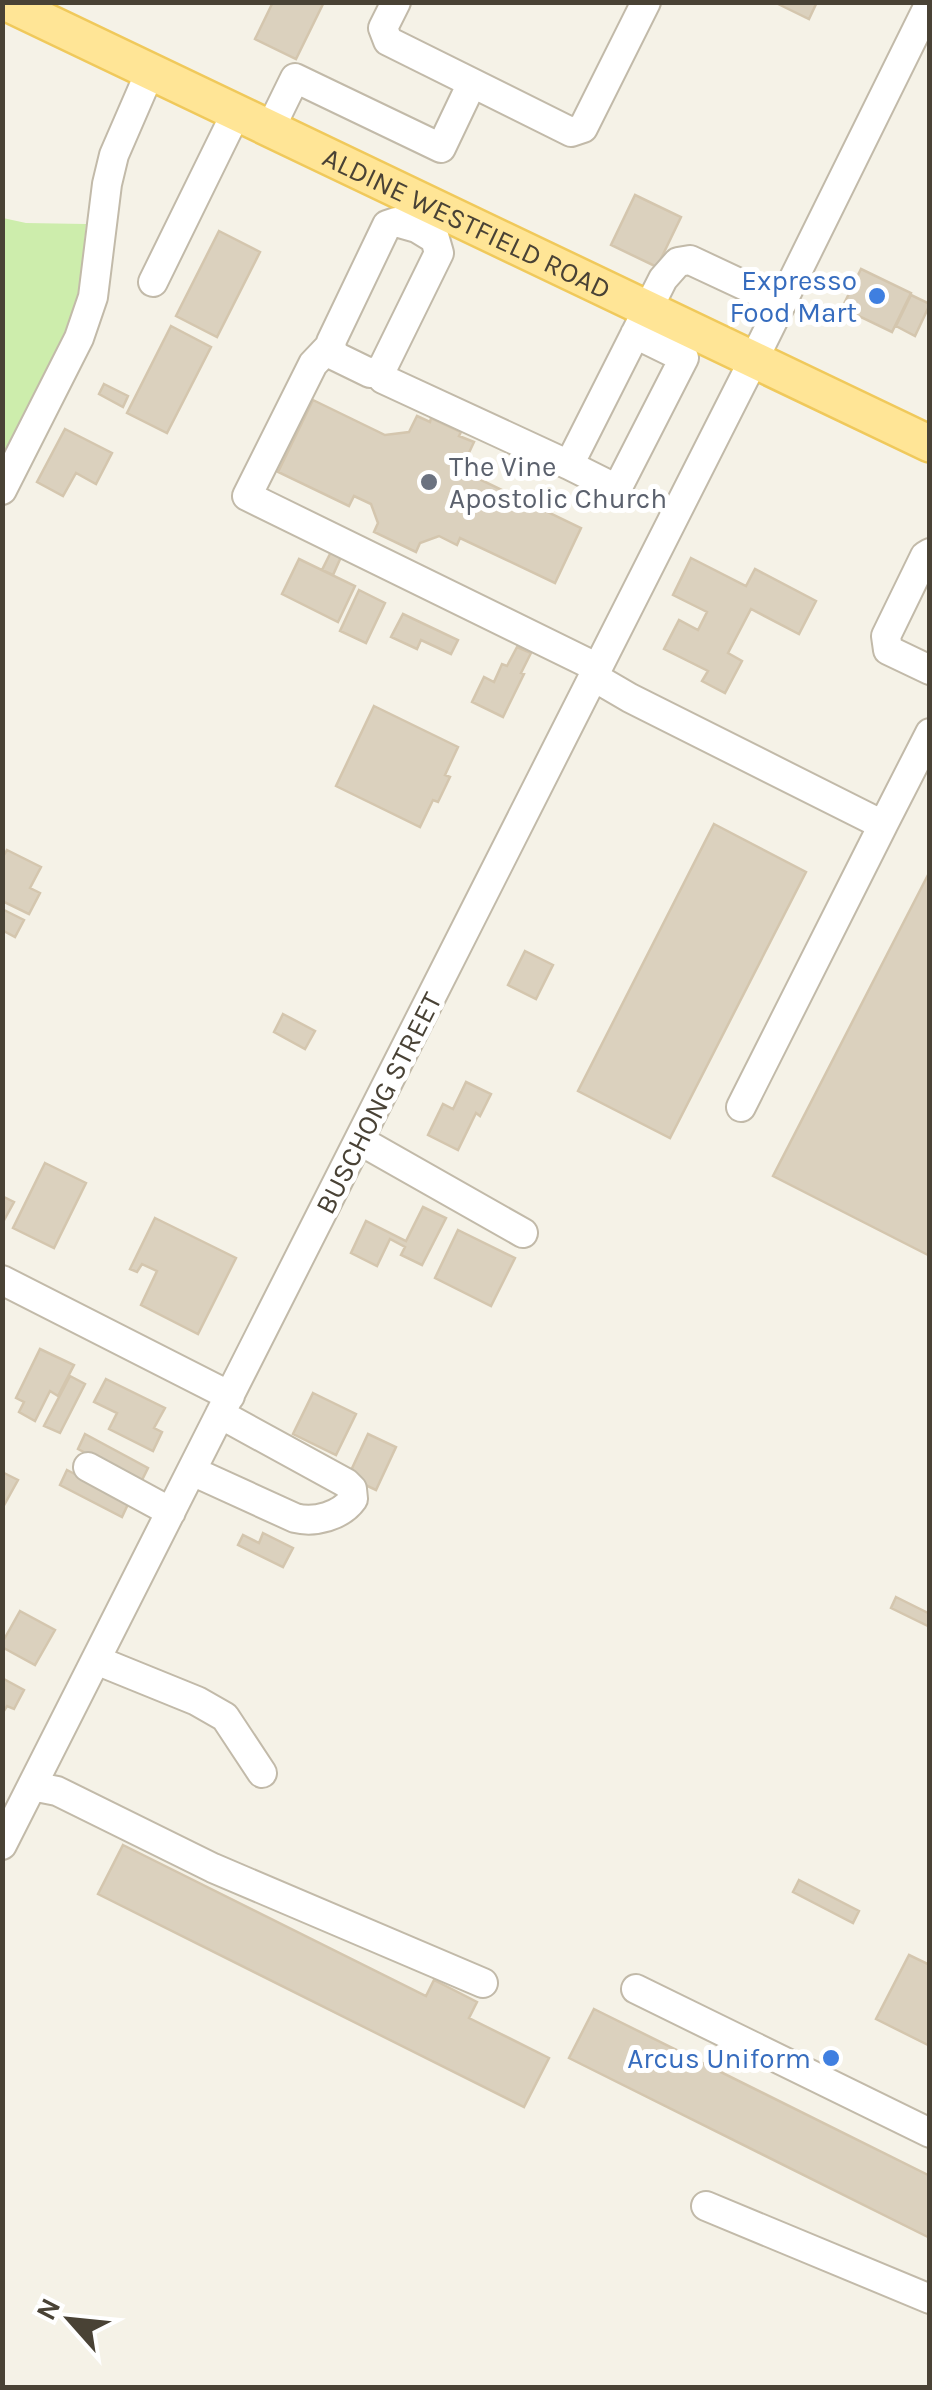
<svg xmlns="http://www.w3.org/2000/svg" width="932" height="2390" viewBox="0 0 932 2390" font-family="Karla,sans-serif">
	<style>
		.green { fill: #cdedac }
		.building { fill: #dbd1be; stroke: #d4c6ae; stroke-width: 2.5 }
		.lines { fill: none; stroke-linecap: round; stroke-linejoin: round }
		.minor-casing { stroke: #c2baa9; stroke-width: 32 }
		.major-casing { stroke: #f0c95b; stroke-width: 40 }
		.minor { stroke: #fff; stroke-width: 28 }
		.major { stroke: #ffe596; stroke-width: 35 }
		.shop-dot { fill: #3f7fe0; stroke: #fff; stroke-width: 4 }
		.worship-dot { fill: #6b7280; stroke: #fff; stroke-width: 4 }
		.labels { text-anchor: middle; stroke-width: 10; stroke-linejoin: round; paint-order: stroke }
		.street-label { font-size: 28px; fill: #494235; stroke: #fff }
		.shop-label { font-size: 28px; fill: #366cbe; stroke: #fff; text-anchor: end }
		.worship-label { font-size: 28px; fill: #5b616d; stroke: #fff; text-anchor: start }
	</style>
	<rect width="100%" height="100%" fill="#f5f2e7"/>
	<path class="green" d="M3 218 26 223 86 224 79 296 65 341 3 466Z"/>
	<path class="building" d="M273 2H324L296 59 255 39Z
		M774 2H817L809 19Z
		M635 195 681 217 657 267 611 245Z
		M219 231 260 252 217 337 176 316Z
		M861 269 911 293 892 332 842 308Z
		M911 295 930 304 915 336 896 326Z
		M171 326 211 347 167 433 127 413Z
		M104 384 128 396 123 407 99 394Z
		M313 400 385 435 409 432 417 416 430 422 431 418 461 432 459 436 474 442 466 459 481 480 581 528 555 583 460 538 457 545 439 536 420 543 416 552 374 532 378 523 371 504 354 496 349 506 278 472Z
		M65 429 112 453 96 484 76 473 63 496 37 482Z
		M331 552 341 557 333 575 322 570Z
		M691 558 746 586 755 569 816 601 799 634 751 609 728 653 742 661 725 693 702 681 708 671 664 649 679 620 698 630 707 612 673 595Z
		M299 559 355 586 338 622 282 594Z
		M359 590 385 603 366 643 340 631Z
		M403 614 458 640 451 654 421 640 417 649 391 637Z
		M517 647 531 653 521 673 524 674 503 717 472 702 484 677 494 682 502 664 507 666Z
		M374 706 458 747 445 775 450 777 438 802 433 800 420 827 336 786Z
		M714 824 806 872 670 1138 578 1091Z
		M7 850 41 867 30 888 40 893 29 914 2 901V858Z
		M930 871V1256L773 1176Z
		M2 909 24 920 15 937 2 930Z
		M525 951 553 965 536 999 508 985Z
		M283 1014 315 1031 305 1049 274 1032Z
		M466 1082 491 1094 480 1116 476 1113 458 1150 428 1135 443 1104 453 1109Z
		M45 1163 86 1183 54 1248 13 1228Z
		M2 1196 14 1202 2 1224Z
		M423 1207 446 1218 422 1265 401 1255 405 1247 390 1239 377 1266 351 1253 366 1221 406 1241Z
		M155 1218 236 1258 198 1334 141 1305 157 1271 142 1264 137 1272 130 1269Z
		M458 1230 515 1258 491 1306 435 1278Z
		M40 1349 74 1365 58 1396 50 1391 35 1421 19 1412 24 1402 16 1398Z
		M70 1376 85 1384 60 1433 44 1426Z
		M106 1379 165 1408 154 1428 162 1432 153 1451 109 1429 117 1413 94 1402Z
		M313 1393 356 1414 336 1455 293 1434Z
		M85 1434 148 1468 141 1482 78 1449Z
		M368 1434 396 1447 376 1490 348 1477Z
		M67 1470 129 1502 122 1517 60 1485Z
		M2 1472 18 1480 2 1509Z
		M263 1533 293 1548 283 1567 238 1545 243 1535 259 1543Z
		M896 1597 930 1614V1627L891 1608Z
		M20 1611 55 1630 35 1665 2 1647V1643Z
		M2 1678 24 1690 14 1709 7 1706 2 1714Z
		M123 1845 426 1996 434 1980 477 2002 469 2018 549 2058 524 2107 98 1894Z
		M799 1880 859 1911 853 1923 793 1892Z
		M909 1955 930 1965V2046L876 2019Z
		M594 2009 930 2176V2238L569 2058Z"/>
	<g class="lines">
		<defs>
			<path id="minor" d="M396 2 383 28 388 41 571 132 583 128 646 2
				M270 129 295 78 441 148 472 83
				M396 222 417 228 435 239 439 253 382 369 370 373 333 355 331 342 387 225Z
				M153 282 236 113
				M331 345 313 364 247 496 598 668
				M376 371 383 379 569 465 617 489 684 358 635 334
				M569 465 663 279 678 262 690 260 782 303
				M2 490 79 338 93 297 107 184 114 155 150 72
				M930 553 925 556 886 636 888 650 930 670
				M594 677 630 698 883 825 930 733
				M741 1107 883 825
				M359 1140 523 1233
				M2 1280 230 1396
				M88 1467 171 1512
				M192 1471 295 1518C315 1523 341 1516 353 1499L352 1489 346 1483 220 1414
				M96 1660 197 1701 225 1717 262 1773
				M32 1786 57 1791 213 1868 483 1983
				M2 1845 753 361 930 3
				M636 1989 930 2133
				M706 2206 930 2299"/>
			<g id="major">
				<path id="s1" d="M5 2 930 444"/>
			</g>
		</defs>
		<use href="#minor" class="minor-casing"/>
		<use href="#major" class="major-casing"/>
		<use href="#minor" class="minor"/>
		<use href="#major" class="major"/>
	</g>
	<g class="shop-dot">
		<circle cx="877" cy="296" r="10"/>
		<circle cx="831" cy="2058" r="10"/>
	</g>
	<circle class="worship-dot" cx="429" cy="482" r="10"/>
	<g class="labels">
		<g class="street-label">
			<text dy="10" stroke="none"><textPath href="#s1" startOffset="512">ALDINE WESTFIELD ROAD</textPath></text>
			<text transform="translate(378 1103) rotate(-63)" y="10">BUSCHONG STREET</text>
		</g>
		<g class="shop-label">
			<text x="857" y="290">Expresso<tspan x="857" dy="32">Food Mart</tspan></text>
			<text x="811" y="2068">Arcus Uniform</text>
		</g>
		<g class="worship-label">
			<text x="449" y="476">The Vine<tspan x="449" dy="32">Apostolic Church</tspan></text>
		</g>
	</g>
	<rect width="932" height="2390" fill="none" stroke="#494235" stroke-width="10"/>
	<g transform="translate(70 2320) rotate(297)" stroke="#ffffff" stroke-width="8" paint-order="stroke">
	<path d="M0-8L18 38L0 25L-18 38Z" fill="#494235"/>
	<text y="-15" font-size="28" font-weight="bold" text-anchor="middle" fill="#494235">N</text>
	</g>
</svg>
